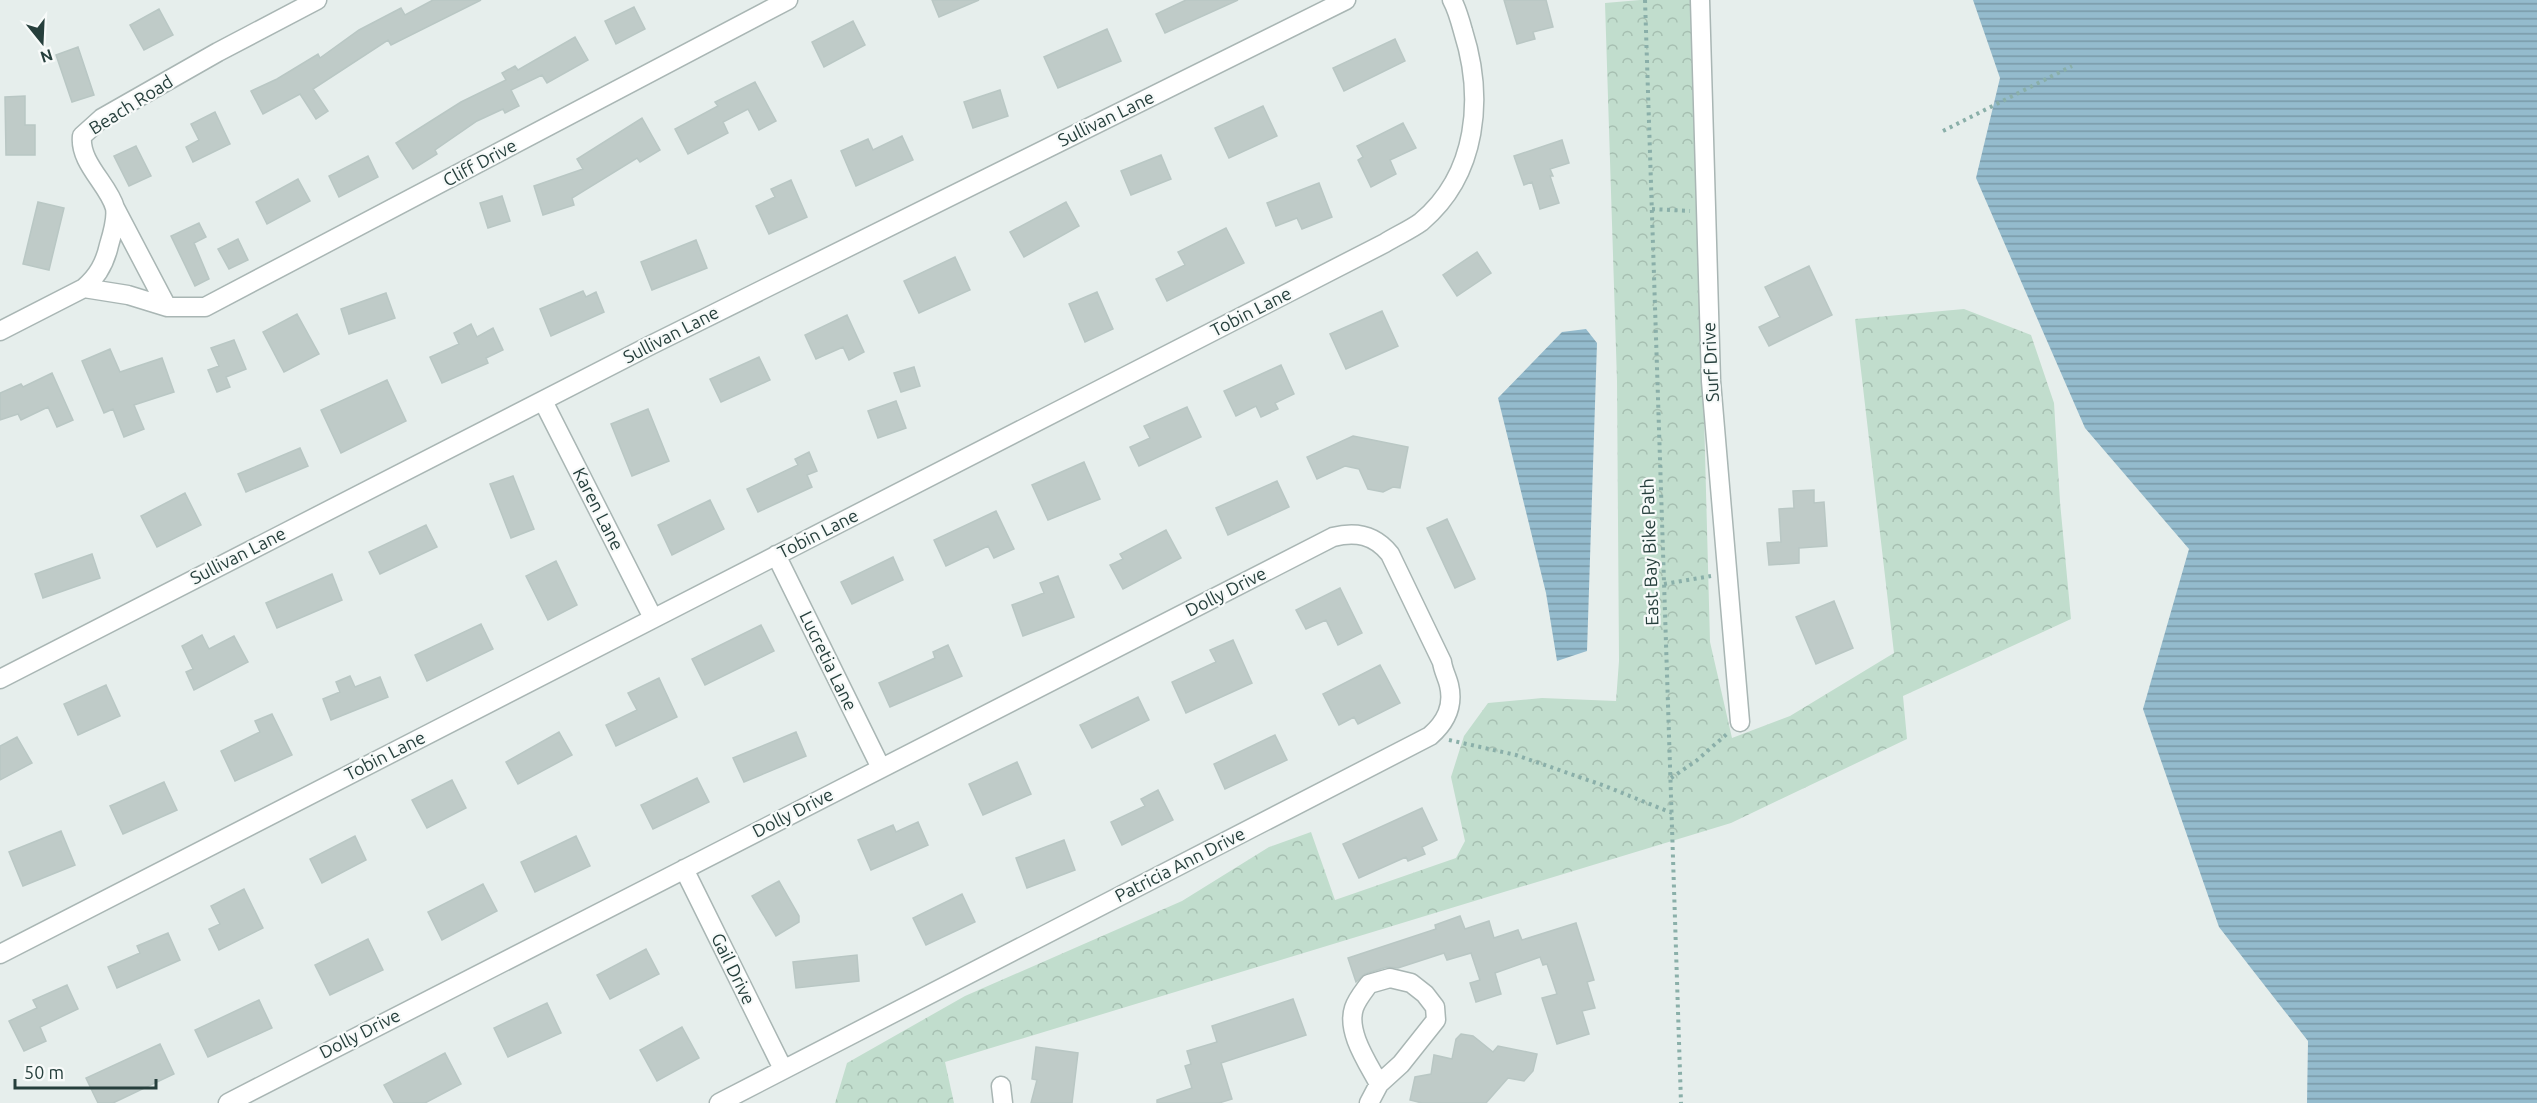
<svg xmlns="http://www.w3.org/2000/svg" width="2537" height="1103" viewBox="0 0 2537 1103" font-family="Ubuntu,sans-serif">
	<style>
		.forest { fill: url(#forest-crowns) }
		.water { fill: url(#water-rules) }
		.building { fill: #bfcbc8; stroke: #b9c7c4; stroke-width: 1.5 }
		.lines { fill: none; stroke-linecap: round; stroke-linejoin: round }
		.minor-casing { stroke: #a9b6b4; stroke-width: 21 }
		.path { stroke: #8aafa9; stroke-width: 4; stroke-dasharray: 3 4.5; stroke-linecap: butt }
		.minor { stroke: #fff; stroke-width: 18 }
		.labels { text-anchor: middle; stroke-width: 4.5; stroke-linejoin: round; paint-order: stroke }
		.street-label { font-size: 18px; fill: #263f3c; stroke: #f7faf9 }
	</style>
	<defs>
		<pattern id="forest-crowns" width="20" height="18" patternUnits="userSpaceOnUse" patternTransform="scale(1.5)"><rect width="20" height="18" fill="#c1ddcd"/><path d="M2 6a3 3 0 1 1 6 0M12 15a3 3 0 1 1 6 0" fill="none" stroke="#a6bfb1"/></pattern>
		<pattern id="water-rules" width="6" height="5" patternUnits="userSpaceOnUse" patternTransform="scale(1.5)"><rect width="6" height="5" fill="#94bbcd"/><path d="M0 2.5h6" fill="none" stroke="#7999a8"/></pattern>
	</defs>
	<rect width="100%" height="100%" fill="#e6eeec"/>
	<path class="forest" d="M1640 0H1693L1710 642 1732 738 1790 716 1894 653 1855 319 1964 309 2031 335 2054 403 2060 502 2071 619 1903 696 1907 739 1731 823 945 1062 954 1103H835L847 1063 965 996 1182 901 1269 847 1311 832 1335 900 1456 858 1465 841 1451 777 1464 736 1488 703 1542 698 1616 701 1619 661 1617 381 1605 3Z"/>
	<path class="water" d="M1973 0H2537V1103H2307L2308 1041 2219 927 2143 709 2189 549 2085 428 1976 178 2000 78Z
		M1586 329 1597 343 1587 651 1557 661 1546 593 1498 398 1562 332Z"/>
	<path class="building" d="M433 0H481L391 45 388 40 313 89 328 111 316 119 300 94 263 114 251 91 277 79 318 54 320 58 359 30 401 8 405 15Z
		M932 0H979L939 17Z
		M1186 0H1238L1165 33 1156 14Z
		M1504 0H1546L1553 27 1533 32 1535 39 1517 44Z
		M634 7 645 29 616 44 605 21Z
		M159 9 173 35 144 50 130 25Z
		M853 21 865 45 824 67 812 42Z
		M1107 29 1121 61 1058 88 1044 57Z
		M575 37 588 60 547 83 542 75 511 90 519 106 505 113 503 109 477 121 435 150 437 154 413 169 396 143 461 102 506 80 502 73 515 66 518 70Z
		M1395 39 1405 61 1344 91 1333 68Z
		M78 47 94 95 72 102 56 55Z
		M755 82 776 121 759 130 748 109 723 122 728 133 688 154 675 129 718 106 715 102Z
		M1000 90 1008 116 973 128 964 102Z
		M25 96V125H35V155H6L5 97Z
		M1263 106 1277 136 1229 158 1215 128Z
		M215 112 230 144 193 162 186 147 199 140 191 124Z
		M642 118 660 150 640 162 637 158 572 198 574 205 543 215 534 186 583 169 577 159Z
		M1403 123 1416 148 1390 160 1396 174 1371 187 1358 160 1363 157 1357 146Z
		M902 136 913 160 856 186 841 151 868 139 873 150Z
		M1562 140 1569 163 1550 169 1553 176H1550L1559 203 1540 209 1532 182 1524 185 1514 156Z
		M136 146 151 176 129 186 114 156Z
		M1161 155 1171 179 1131 195 1121 171Z
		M368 156 378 177 339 197 329 176Z
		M298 179 310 201 267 224 256 202Z
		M791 180 807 217 769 234 756 206 775 197 771 189Z
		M1319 183 1332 217 1302 229 1297 218 1276 226 1267 203Z
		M502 196 510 221 488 228 480 203Z
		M38 202 64 208 49 270 23 264Z
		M1066 202 1079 226 1024 257 1010 232Z
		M199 223 206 237 194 243 209 279 195 286 171 236Z
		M1226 228 1244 263 1167 301 1156 279 1185 265 1178 252Z
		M238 239 248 260 229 269 218 249Z
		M696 240 707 268 652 290 641 262Z
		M1477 252 1491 273 1457 296 1443 275Z
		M955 257 970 290 919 313 904 281Z
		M1809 266 1832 315 1769 346 1759 327 1780 317 1765 287Z
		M583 291 586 297 596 292 604 312 551 336 540 309Z
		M1097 292 1113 329 1085 342 1069 304Z
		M386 293 395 318 349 334 341 309Z
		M1382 311 1398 346 1346 369 1330 334Z
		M297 314 319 354 284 372 263 332Z
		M847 315 864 352 849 360 843 347 816 359 805 335Z
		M471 324 477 337 493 328 503 350 486 358 488 363 442 383 430 357 459 344 454 333Z
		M234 340 246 369 226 377 230 387 217 392 208 370 219 366 211 348Z
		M110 349 120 372 162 358 174 392 134 405 144 429 124 437 113 409 104 413 82 361Z
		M759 357 770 380 721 402 710 379Z
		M1281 365 1294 394 1275 403 1278 409 1261 417 1256 406 1236 416 1224 391Z
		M914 367 920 386 901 392 894 373Z
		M52 373 73 420 57 427 48 407 21 420 18 414 0 420V393L21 384 23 387Z
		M387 380 406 421 341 453 321 410Z
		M896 401 906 428 878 438 868 411Z
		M1187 407 1201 437 1139 466 1130 447 1150 438 1144 426Z
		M648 409 669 461 632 476 611 424Z
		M1353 436 1408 447 1400 488 1393 487 1383 492 1368 489 1359 469 1345 466 1317 479 1307 457Z
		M300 448 308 466 246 492 238 474Z
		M809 452 817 471 807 475 812 487 758 512 747 489 798 465 795 459Z
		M1084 462 1100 499 1048 520 1032 485Z
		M513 476 534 529 511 538 490 484Z
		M1277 481 1289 507 1228 535 1216 508Z
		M1814 490V503L1824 502 1827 546 1799 548V563L1769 565 1767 543 1781 542 1779 509 1794 508 1793 491Z
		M185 493 201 525 157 547 141 516Z
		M710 500 724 529 672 555 658 525Z
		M996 511 1014 549 994 558 988 546 946 566 934 540Z
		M1447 519 1475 579 1455 588 1427 528Z
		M426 525 437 547 380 574 369 552Z
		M1166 530 1181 558 1123 589 1110 565 1123 559 1120 554Z
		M92 554 100 578 43 598 35 574Z
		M893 557 903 580 852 604 841 582Z
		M556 561 577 605 548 620 526 576Z
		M332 574 342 600 277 628 266 603Z
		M1058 576 1074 617 1023 636 1012 605 1044 593 1040 583Z
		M1340 588 1362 633 1338 645 1326 620 1306 629 1296 610Z
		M1834 601 1853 648 1816 664 1796 617Z
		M481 624 493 649 427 681 415 655Z
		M761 625 774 651 705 685 692 659Z
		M202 635 209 649 234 636 248 662 194 690 186 672 193 669 182 646Z
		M1233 640 1252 683 1186 713 1172 682 1216 662 1210 650Z
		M948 645 962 676 890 707 879 683 935 658 933 652Z
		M1380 665 1400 703 1358 724 1354 717 1339 725 1323 694Z
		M350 676 355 687 380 677 388 697 331 720 323 699 340 692 336 682Z
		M659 678 677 717 616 746 606 725 637 710 628 693Z
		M106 685 120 716 78 735 64 704Z
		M1138 697 1149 720 1092 748 1080 725Z
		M272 714 292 755 235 781 221 751 260 732 255 721Z
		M559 732 572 755 518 784 506 762Z
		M796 732 806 756 744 782 733 758Z
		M1275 735 1287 760 1225 789 1214 764Z
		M17 737 32 763 0 780V746Z
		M1017 762 1031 794 983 815 969 784Z
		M697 778 709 802 653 829 641 805Z
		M452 780 466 808 427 828 412 800Z
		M164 782 177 810 123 834 110 806Z
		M1158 790 1173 820 1122 845 1111 822 1145 806 1141 799Z
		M1422 808 1437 840 1422 847 1425 854 1408 861 1406 857 1359 878 1343 844Z
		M918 822 928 845 871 870 858 840 893 825 896 832Z
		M61 831 75 865 23 886 9 852Z
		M355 836 366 860 322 883 310 859Z
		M576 836 590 866 535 892 521 862Z
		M1064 840 1075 870 1027 888 1016 858Z
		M779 881 799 916V922L776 936 752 896Z
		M483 884 497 911 442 940 428 912Z
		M244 889 263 928 219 950 209 929 220 924 211 906Z
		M962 894 975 922 926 945 913 918Z
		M1460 916 1465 929 1489 921 1494 938 1518 930 1522 940 1576 923 1594 980 1587 982 1595 1008 1582 1011 1589 1034 1557 1044 1542 998 1557 994 1547 964 1543 965 1540 957 1495 973 1501 994 1476 1002 1470 983 1480 980 1471 953 1447 960 1444 953 1398 968 1387 967 1365 974 1356 982 1348 958 1436 929 1435 925Z
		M168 933 180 960 117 988 108 967 140 953 137 946Z
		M368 939 383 970 330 995 315 965Z
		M646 949 659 974 610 999 597 975Z
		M857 955 859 981 796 988 793 962Z
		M67 985 78 1009 40 1027 46 1041 24 1051 9 1021 37 1008 33 1000Z
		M1293 999 1306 1035 1221 1063 1232 1099 1219 1103H1157V1100L1192 1088 1185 1066 1191 1064 1187 1051 1217 1042 1212 1026Z
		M259 1000 272 1028 208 1057 195 1030Z
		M547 1003 561 1033 508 1057 494 1028Z
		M682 1027 699 1058 657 1081 640 1050Z
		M1461 1034 1473 1036 1493 1052 1498 1046 1537 1054 1533 1071 1524 1081 1508 1078 1486 1103H1422L1410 1100 1415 1077 1431 1074 1434 1055 1452 1059 1456 1039Z
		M160 1044 174 1074 113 1103H98L86 1078Z
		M1036 1047 1078 1053 1072 1103H1031L1037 1080 1032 1079Z
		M445 1053 461 1084 425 1103H394L384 1085Z"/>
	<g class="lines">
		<defs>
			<path id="minor" d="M1700 0 1711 381 1740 722
				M115 208 167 307
				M84 288 128 295 167 307H205L788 0
				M0 331 84 288C98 276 105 263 109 245 112 235 117 219 115 208 109 185 79 163 82 136L102 118 218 52 317 0
				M543 401 653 618
				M776 555 881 768
				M0 679 651 345 1346 0
				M684 869 783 1069
				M0 954 1385 243C1396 236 1410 230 1421 222 1478 174 1484 97 1463 31 1460 20 1457 9 1452 0
				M1001 1086 1003 1103
				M228 1103 1333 537C1356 531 1375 535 1390 554L1442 662C1443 670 1447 677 1449 685 1454 706 1446 722 1430 736L719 1103
				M1369 1103 1379 1084 1401 1064 1436 1020 1435 1007 1425 994 1411 983 1390 978 1369 984C1364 991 1357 999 1354 1008 1346 1032 1368 1063 1379 1084"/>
		</defs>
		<use href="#minor" class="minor-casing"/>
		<path class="path" d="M1645 0 1681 1103
			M1943 131 2072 66
			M1652 209 1690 211
			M1664 584 1711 576
			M1449 740 1516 755 1605 786 1672 813
			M1671 778 1696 761 1728 733"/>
		<use href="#minor" class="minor"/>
	</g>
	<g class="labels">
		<g class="street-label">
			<text transform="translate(131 105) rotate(-32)" y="6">Beach Road</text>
			<text transform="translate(1106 119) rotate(-26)" y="6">Sullivan Lane</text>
			<text transform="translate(480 163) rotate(-28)" y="6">Cliff Drive</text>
			<text transform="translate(1251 312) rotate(-27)" y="6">Tobin Lane</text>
			<text transform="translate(671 335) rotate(-27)" y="6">Sullivan Lane</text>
			<text transform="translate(1711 362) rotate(-93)" y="6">Surf Drive</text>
			<text transform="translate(598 509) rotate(63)" y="6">Karen Lane</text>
			<text transform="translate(818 534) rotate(-27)" y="6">Tobin Lane</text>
			<text transform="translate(1650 552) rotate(-92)" y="6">East Bay Bike Path</text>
			<text transform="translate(238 556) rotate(-27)" y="6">Sullivan Lane</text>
			<text transform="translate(1226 592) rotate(-27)" y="6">Dolly Drive</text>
			<text transform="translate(828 661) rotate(64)" y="6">Lucretia Lane</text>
			<text transform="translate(385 756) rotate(-27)" y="6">Tobin Lane</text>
			<text transform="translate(793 813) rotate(-27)" y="6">Dolly Drive</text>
			<text transform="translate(1180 865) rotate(-27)" y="6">Patricia Ann Drive</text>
			<text transform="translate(733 969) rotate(64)" y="6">Gail Drive</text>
			<text transform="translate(360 1034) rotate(-27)" y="6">Dolly Drive</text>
		</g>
	</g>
	<g transform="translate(42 42) rotate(162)" stroke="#f7faf9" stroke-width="4.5" paint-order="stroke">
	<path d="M0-4.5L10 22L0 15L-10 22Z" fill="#263f3c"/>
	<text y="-9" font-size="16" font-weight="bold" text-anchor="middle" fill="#263f3c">N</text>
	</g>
	<path d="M15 1079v9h141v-9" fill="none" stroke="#263f3c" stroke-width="3"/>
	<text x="24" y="1079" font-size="18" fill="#263f3c" stroke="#f7faf9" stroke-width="4.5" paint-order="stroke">50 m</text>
</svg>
